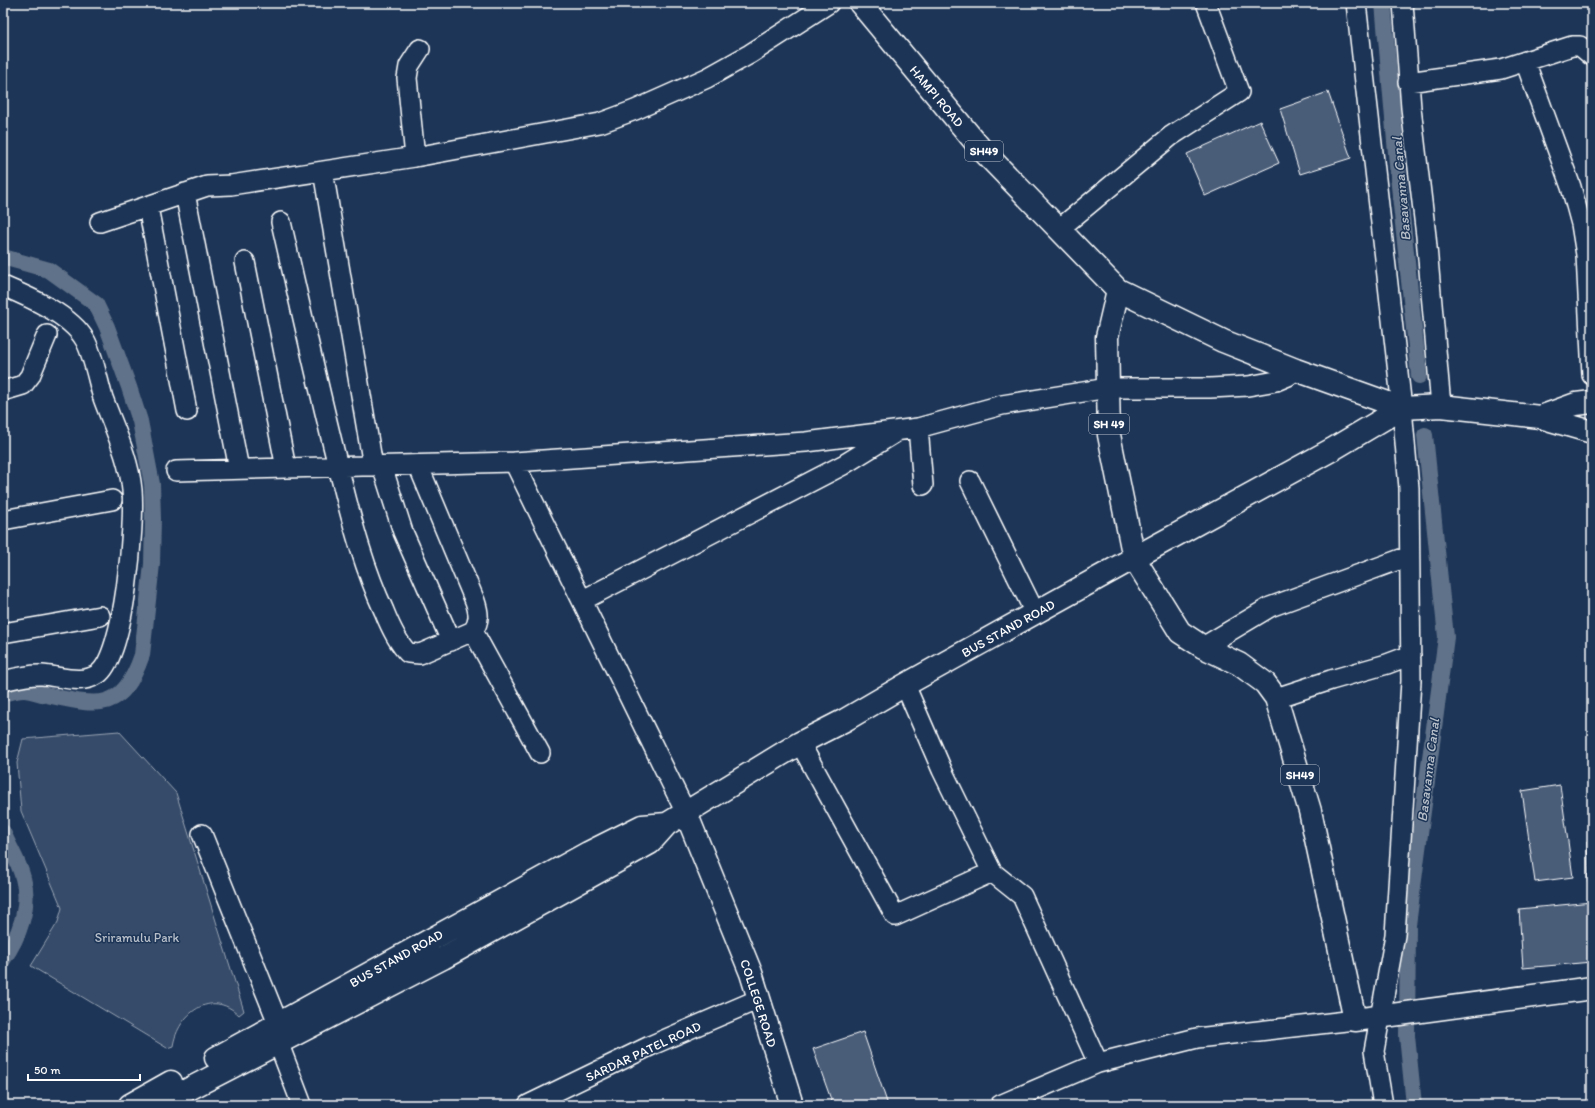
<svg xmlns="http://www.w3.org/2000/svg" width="1595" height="1108" viewBox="0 0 1595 1108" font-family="Itim,sans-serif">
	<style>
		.green { fill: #364b69; stroke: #9aa5b4 }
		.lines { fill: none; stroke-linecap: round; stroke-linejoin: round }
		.canal { stroke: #617289; stroke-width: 16 }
		.building { fill: #4a5d79; stroke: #fff }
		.minor-casing { stroke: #fff; stroke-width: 22 }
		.major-casing { stroke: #fff; stroke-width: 25 }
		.minor { stroke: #1d3557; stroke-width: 19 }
		.major { stroke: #1d3557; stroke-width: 22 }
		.labels { text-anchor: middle; stroke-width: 3; stroke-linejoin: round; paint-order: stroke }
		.shield { fill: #1d3557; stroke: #bbc2cd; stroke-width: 1 }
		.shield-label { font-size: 12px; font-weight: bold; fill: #fff }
		.street-label { font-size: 13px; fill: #fff; stroke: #1d3557 }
		.park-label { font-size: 13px; fill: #b9c0ca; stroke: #1d3557 }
		.water-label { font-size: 14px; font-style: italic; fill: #b8c0ca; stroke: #1d3557 }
	</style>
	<rect width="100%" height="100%" fill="#1d3557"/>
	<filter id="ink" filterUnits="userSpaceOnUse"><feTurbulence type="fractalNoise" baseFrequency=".025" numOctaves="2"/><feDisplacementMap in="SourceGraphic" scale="8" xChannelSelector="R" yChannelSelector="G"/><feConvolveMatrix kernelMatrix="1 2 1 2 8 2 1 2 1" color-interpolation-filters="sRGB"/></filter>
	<g filter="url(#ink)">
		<path class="green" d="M119 731 176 793 244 1011 239 1015C211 988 178 1014 173 1046L167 1048 31 966 58 922 62 908 21 811 17 763 23 739Z"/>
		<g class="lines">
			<path class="canal" d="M1383 3 1398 176 1419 376
				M3 257 49 270 96 304 107 327 129 387 140 421 152 484 153 519 152 564 142 655C121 716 95 705 42 694 36 693 30 690 24 690 17 690 10 692 3 694
				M3 832C9 847 19 862 23 878 31 906 19 937 3 960
				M1414 1105 1407 1036 1408 925 1446 637 1425 435"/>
		</g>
		<path class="building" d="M1328 92 1351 158 1300 174 1280 109Z
			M1260 121 1279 163 1205 196 1187 154Z
			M1560 785 1573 877 1535 882 1522 791Z
			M1587 841H1592V883H1588Z
			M1592 902V962L1523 968 1519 909Z
			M863 1032 888 1105H833L813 1049Z"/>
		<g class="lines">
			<defs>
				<path id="minor" d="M1356 3 1402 408 1409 488 1411 681 1395 935 1374 1051 1383 1105
					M1403 3 1411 108 1426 236 1441 406
					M1525 61 1571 187 1581 224 1586 255 1592 375
					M1408 82 1501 69 1572 46H1580L1592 56
					M415 157 407 78 409 66 420 49
					M323 171 373 466
					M185 193 239 469
					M148 207 187 411
					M100 222 207 186 231 185 415 157 600 123 635 110 707 78 750 54 829 3
					M281 222C301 309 320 396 342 482 353 526 365 570 384 611 390 626 397 642 408 653L420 654 473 631C480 621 479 613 475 601L418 465
					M1059 229 1171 136 1239 92 1206 3
					M245 262 286 468
					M3 286C29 297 71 315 85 340 93 354 98 381 103 398 114 428 129 458 132 490 135 524 125 655 98 674 82 685 59 676 42 675 29 674 15 678 3 681
					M3 391 23 385 30 376 47 335
					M918 428 923 485
					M514 462 686 813
					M382 466 403 532 451 641
					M176 471 514 462 806 442 918 428 1002 405 1108 388H1210L1248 386 1276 381 1288 376 1296 370
					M970 481 1035 613
					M3 520 112 500
					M583 600 843 465 895 433
					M473 631 540 753
					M3 633 100 616
					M1203 647 1270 607 1409 556
					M1276 698 1331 680 1387 664 1411 655
					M800 743 895 916 992 872 942 770 905 685
					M202 834 278 1023V1042L302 1105
					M992 872 1022 896 1098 1063
					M528 1105 652 1045 759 999
					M1000 1105 1098 1063 1197 1038 1355 1020"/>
				<path id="major" d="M860 3 981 149 1118 290 1223 341 1296 370 1402 408
					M1118 290 1107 337 1109 435 1134 558 1180 632 1203 647 1239 664 1265 683 1276 698 1310 811 1355 1020 1592 988
					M1540 417 1592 432
					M686 813 751 973 792 1105
					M216 1058 588 853 642 826 667 824
					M130 1105 171 1082
					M158 1105 443 958 650 843 667 824 800 743 845 720 905 685 1134 558 1333 449 1402 408 1441 406 1540 417 1576 404 1592 402"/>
			</defs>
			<use href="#minor" class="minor-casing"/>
			<use href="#major" class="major-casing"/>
			<use href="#minor" class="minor"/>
			<use href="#major" class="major"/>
		</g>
	</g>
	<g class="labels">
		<g class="shield">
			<rect x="965" y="141" width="38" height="20" rx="3"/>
			<rect x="1089" y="414" width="40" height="20" rx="3"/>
			<rect x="1281" y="765" width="38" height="20" rx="3"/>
		</g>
		<g class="shield-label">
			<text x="984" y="155">SH49</text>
			<text x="1109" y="428">SH 49</text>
			<text x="1300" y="779">SH49</text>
		</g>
		<g class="street-label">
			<text transform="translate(937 96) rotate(50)" y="5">HAMPI ROAD</text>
			<text transform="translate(1008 628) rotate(-29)" y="5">BUS STAND ROAD</text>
			<text transform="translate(396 958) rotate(-29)" y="5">BUS STAND ROAD</text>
			<text transform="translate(759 1003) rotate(72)" y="5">COLLEGE ROAD</text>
			<text transform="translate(643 1051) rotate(-25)" y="5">SARDAR PATEL ROAD</text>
		</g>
		<g class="park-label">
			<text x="137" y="942">Sriramulu Park</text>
		</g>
		<g class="water-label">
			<text transform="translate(1401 189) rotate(-95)" y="5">Basavanna Canal</text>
			<text transform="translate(1428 770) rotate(-83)" y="5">Basavanna Canal</text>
		</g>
	</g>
	<rect width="1595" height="1108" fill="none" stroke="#1d3557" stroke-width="16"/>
	<rect x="8" y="8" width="1579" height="1092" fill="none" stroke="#fff" stroke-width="1.5" filter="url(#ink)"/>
	<path d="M28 1074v6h112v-6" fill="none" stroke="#ffffff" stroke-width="2"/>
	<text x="34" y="1074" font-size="12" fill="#ffffff" stroke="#1d3557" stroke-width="3" paint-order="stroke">50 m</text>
</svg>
